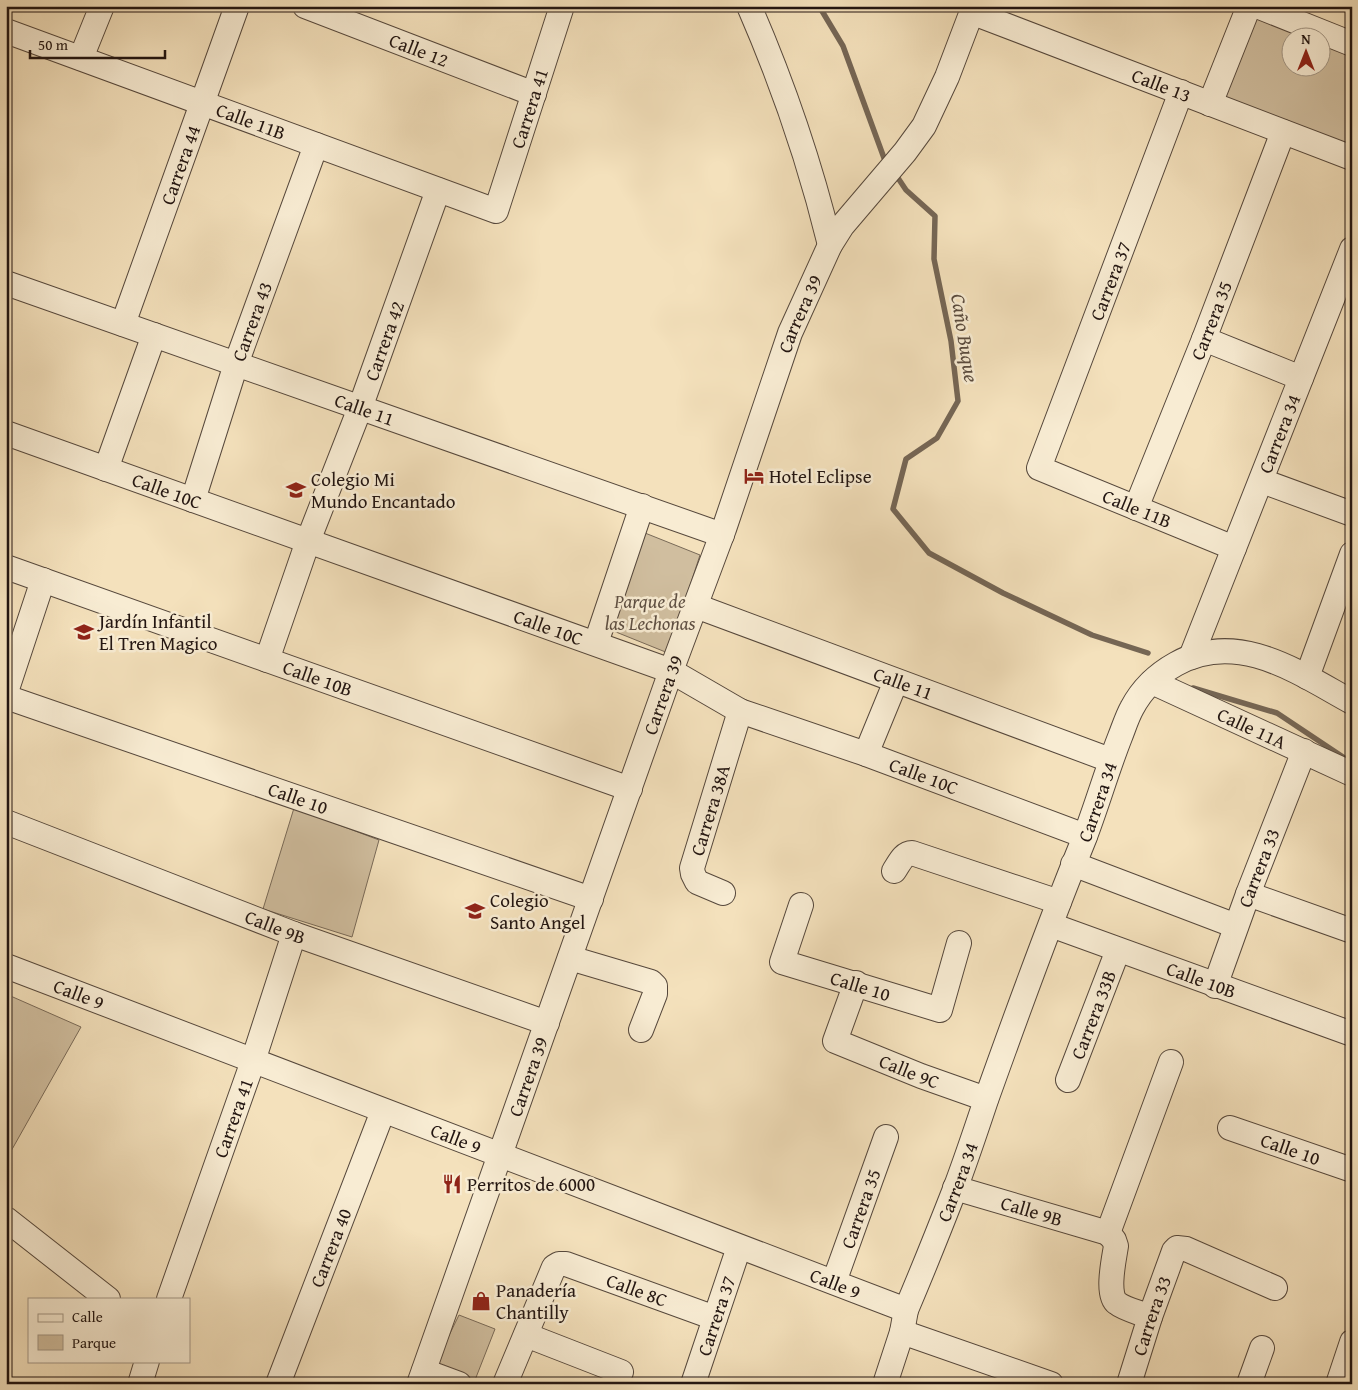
<svg xmlns="http://www.w3.org/2000/svg" width="1358" height="1390" viewBox="0 0 1358 1390" font-family="'Gentium Book Plus',serif">
	<style>
		.green { fill: #d0be9f; stroke: #796a58; fill-rule: evenodd }
		.lines { fill: none; stroke-linecap: round; stroke-linejoin: round }
		.stream { stroke: #756655; stroke-width: 5.5 }
		.minor-casing { stroke: #56483c; stroke-width: 26 }
		.minor { stroke: #f8ecd3; stroke-width: 24 }
		.labels { text-anchor: middle; stroke-width: 5; stroke-linejoin: round; paint-order: stroke }
		.street-label { font-size: 19px; fill: #221511; stroke: #f8ecd3 }
		.poi-label { font-size: 19px; fill: #221511; stroke: #f8ecd3; text-anchor: start }
		.park-label { font-size: 19px; font-style: italic; fill: #5f5043; stroke: #f8ecd3 }
		.water-label { font-size: 20px; font-style: italic; fill: #5a4b3e; stroke: #f8ecd3 }
	</style>
	<rect width="100%" height="100%" fill="#f4e1bc"/>
	<filter id="stains"><feTurbulence type="fractalNoise" baseFrequency=".004" numOctaves="4"/><feColorMatrix values="0 0 0 0 .2 0 0 0 0 .09 0 0 0 0 .02 0 0 0 .5 -.17"/></filter>
	<radialGradient id="worn" r=".72"><stop offset=".6" stop-color="#630" stop-opacity="0"/><stop offset="1" stop-color="#630" stop-opacity=".3"/></radialGradient>
	<path class="green" d="M1249 6 1352 44V157L1210 104ZM1290 38H1320V68H1290Z
		M645 533 700 555 668 653 611 630Z
		M294 808 379 840 352 937 263 909Z
		M6 994 81 1027 6 1160Z
		M459 1315 495 1329 475 1380 433 1368Z"/>
	<g class="lines">
		<path class="stream" d="M819 6 843 46 884 158 888 165
			M894 172 906 190 935 216 934 259 951 341 958 401 937 438 906 459 893 509 929 553 1003 593 1092 635 1148 653
			M1193 688 1277 713 1346 759"/>
		<defs>
			<g id="minor">
				<path id="s1" d="M305 6 534 94"/>
				<path d="M749 6C783 84 810 163 830 245"/>
				<path d="M1257 6 1352 44"/>
				<path id="s2" d="M971 12 1352 158"/>
				<path id="s3" d="M6 31 496 211 562 6"/>
				<path d="M81 58 102 6"/>
				<path id="s4" d="M1181 92 1039 468 1234 548"/>
				<path d="M1210 104 1249 6"/>
				<path id="s5" d="M6 283 722 535"/>
				<path id="s6" d="M123 324 237 6"/>
				<path d="M1204 339 1301 378"/>
				<path id="s7" d="M6 433 671 671 740 711 866 754 1085 836"/>
				<path d="M106 469 154 335"/>
				<path d="M1262 481 1352 514"/>
				<path id="s8" d="M193 500 236 364 316 145"/>
				<path id="s9" d="M1136 508 1204 339 1283 132"/>
				<path id="s10" d="M6 567 630 789"/>
				<path id="s11" d="M696 606 1110 760"/>
				<path d="M596 643 642 506"/>
				<path id="s12" d="M1191 657 1352 249"/>
				<path id="s13" d="M267 660 308 541 360 408 438 190"/>
				<path d="M1307 677 1352 554"/>
				<path id="s14" d="M1152 682 1352 774"/>
				<path d="M6 692 43 580"/>
				<path id="s15" d="M6 697 591 899"/>
				<path d="M866 754 896 681"/>
				<path id="s16" d="M6 822 294 934 547 1023"/>
				<path d="M1073 864 1236 926"/>
				<path d="M894 871C899 864 903 853 912 853L1059 902"/>
				<path id="s17" d="M723 893 697 882 693 874 692 868 740 711"/>
				<path d="M1248 894 1352 931"/>
				<path id="s18" d="M801 905 782 962 940 1010 959 943"/>
				<path id="s19" d="M1051 925 1352 1034"/>
				<path d="M570 958 651 982 655 986V994L641 1030"/>
				<path id="s20" d="M6 966 906 1310"/>
				<path id="s21" d="M856 983 835 1041 921 1076 986 1099"/>
				<path id="s22" d="M1215 986 1248 894 1304 751"/>
				<path id="s23" d="M1068 1080 1118 950"/>
				<path id="s24" d="M1230 1128 1352 1170"/>
				<path id="s25" d="M955 1188 1108 1233"/>
				<path d="M6 1219 108 1299"/>
				<path d="M1108 1233 1171 1062"/>
				<path d="M1108 1233 1114 1240 1116 1246C1114 1259 1106 1295 1117 1303 1124 1309 1141 1313 1150 1317"/>
				<path id="s26" d="M834 1282 886 1137"/>
				<path id="s27" d="M169 1299 253 1061 294 934"/>
				<path d="M902 1332 1051 1384"/>
				<path d="M526 1335 621 1372"/>
				<path d="M424 1371 459 1384"/>
				<path d="M140 1384 147 1361"/>
				<path id="s28" d="M278 1384 383 1111"/>
				<path id="s29" d="M419 1384 671 671 724 529 790 333 830 245 842 226 905 152 924 126 947 77 974 6"/>
				<path id="s30" d="M505 1384 554 1267 559 1264H566L715 1318"/>
				<path id="s31" d="M693 1384 739 1247"/>
				<path id="s32" d="M885 1384 902 1332 906 1310C923 1270 939 1230 955 1189 966 1160 976 1130 986 1100 1017 1013 1049 925 1084 839 1097 805 1107 770 1120 737 1124 727 1127 717 1132 708 1142 689 1158 674 1176 664 1238 629 1299 673 1352 702"/>
				<path id="s33" d="M1129 1384 1150 1317 1174 1251 1177 1248 1186 1249 1275 1288"/>
				<path d="M1249 1384 1262 1348"/>
				<path d="M1338 1384 1352 1342"/>
			</g>
		</defs>
		<use href="#minor" class="minor-casing"/>
		<use href="#minor" class="minor"/>
	</g>
	<defs>
		<symbol id="hotel-bare" viewBox="-9 -9 18 18"><path d="M-6-4.5h1.5V1H6V5H4.5V3h-9V5H-6ZM-4 0a1.8 1.8 0 1 1 3.6 0ZM.5 0V-2.5h3Q6-2.5 6 0Z" fill="#8f2418" stroke="#f8ecd3" stroke-width="2.5" paint-order="stroke"/></symbol>
		<symbol id="school-bare" viewBox="-9 -9 18 18"><path d="M0-5L7-2L0 1L-7-2ZM-4 1L0 2.5L4 1V4Q0 6-4 4Z" fill="#8f2418" stroke="#f8ecd3" stroke-width="2.5" paint-order="stroke"/></symbol>
		<symbol id="restaurant-bare" viewBox="-9 -9 18 18"><path d="M-5-6h1v4h1v-4h1v4h1v-4h1v5L-1.5 .5V6h-2V.5L-5-1ZM5-6V6H3V1.5H1.5Q1.5-4 5-6Z" fill="#8f2418" stroke="#f8ecd3" stroke-width="2.5" paint-order="stroke"/></symbol>
		<symbol id="shop-bare" viewBox="-9 -9 18 18"><path d="M-5-2.5h2.3a2.7 3.5 0 0 1 5.4 0H5L5.5 6h-11ZM-1.5-2.5h3a1.5 2.3 0 0 0-3 0Z" fill="#8f2418" stroke="#f8ecd3" stroke-width="2.5" paint-order="stroke"/></symbol>
	</defs>
	<g fill-rule="evenodd">
		<use href="#hotel-bare" x="740" y="462" width="28" height="28"/>
		<use href="#school-bare" x="282" y="476" width="28" height="28"/>
		<use href="#school-bare" x="70" y="618" width="28" height="28"/>
		<use href="#school-bare" x="461" y="897" width="28" height="28"/>
		<use href="#restaurant-bare" x="438" y="1170" width="28" height="28"/>
		<use href="#shop-bare" x="467" y="1287" width="28" height="28"/>
	</g>
	<g class="labels">
		<g class="street-label">
			<text dy="7" stroke="none"><textPath href="#s1" startOffset="122">Calle 12</textPath></text>
			<text dy="7" stroke="none"><textPath href="#s2" startOffset="204">Calle 13</textPath></text>
			<text dy="7" stroke="none"><textPath href="#s3" startOffset="630">Carrera 41</textPath></text>
			<text dy="7" stroke="none"><textPath href="#s3" startOffset="261">Calle 11B</textPath></text>
			<text dy="7" stroke="none"><textPath href="#s6" startOffset="169">Carrera 44</textPath></text>
			<text transform="translate(1110 281) rotate(-69)" y="7">Carrera 37</text>
			<text dy="7" stroke="none"><textPath href="#s29" startOffset="1136">Carrera 39</textPath></text>
			<text dy="7" stroke="none"><textPath href="#s9" startOffset="202">Carrera 35</textPath></text>
			<text dy="7" stroke="none"><textPath href="#s8" startOffset="188">Carrera 43</textPath></text>
			<text dy="7" stroke="none"><textPath href="#s13" startOffset="340">Carrera 42</textPath></text>
			<text dy="7" stroke="none"><textPath href="#s5" startOffset="380">Calle 11</textPath></text>
			<text dy="7" stroke="none"><textPath href="#s12" startOffset="240">Carrera 34</textPath></text>
			<text dy="7" stroke="none"><textPath href="#s7" startOffset="171">Calle 10C</textPath></text>
			<text dy="7" stroke="none"><textPath href="#s4" startOffset="508">Calle 11B</textPath></text>
			<text dy="7" stroke="none"><textPath href="#s7" startOffset="576">Calle 10C</textPath></text>
			<text dy="7" stroke="none"><textPath href="#s10" startOffset="331">Calle 10B</textPath></text>
			<text dy="7" stroke="none"><textPath href="#s11" startOffset="221">Calle 11</textPath></text>
			<text dy="7" stroke="none"><textPath href="#s29" startOffset="731">Carrera 39</textPath></text>
			<text dy="7" stroke="none"><textPath href="#s14" startOffset="110">Calle 11A</textPath></text>
			<text dy="7" stroke="none"><textPath href="#s7" startOffset="981">Calle 10C</textPath></text>
			<text dy="7" stroke="none"><textPath href="#s15" startOffset="309">Calle 10</textPath></text>
			<text dy="7" stroke="none"><textPath href="#s32" startOffset="620">Carrera 34</textPath></text>
			<text dy="7" stroke="none"><textPath href="#s17" startOffset="104">Carrera 38A</textPath></text>
			<text dy="7" stroke="none"><textPath href="#s22" startOffset="126">Carrera 33</textPath></text>
			<text dy="7" stroke="none"><textPath href="#s16" startOffset="289">Calle 9B</textPath></text>
			<text dy="7" stroke="none"><textPath href="#s19" startOffset="160">Calle 10B</textPath></text>
			<text dy="7" stroke="none"><textPath href="#s18" startOffset="142">Calle 10</textPath></text>
			<text dy="7" stroke="none"><textPath href="#s20" startOffset="78">Calle 9</textPath></text>
			<text dy="7" stroke="none"><textPath href="#s23" startOffset="70">Carrera 33B</textPath></text>
			<text dy="7" stroke="none"><textPath href="#s21" startOffset="142">Calle 9C</textPath></text>
			<text dy="7" stroke="none"><textPath href="#s29" startOffset="326">Carrera 39</textPath></text>
			<text dy="7" stroke="none"><textPath href="#s27" startOffset="192">Carrera 41</textPath></text>
			<text dy="7" stroke="none"><textPath href="#s20" startOffset="482">Calle 9</textPath></text>
			<text dy="7" stroke="none"><textPath href="#s24" startOffset="64">Calle 10</textPath></text>
			<text dy="7" stroke="none"><textPath href="#s32" startOffset="215">Carrera 34</textPath></text>
			<text dy="7" stroke="none"><textPath href="#s26" startOffset="78">Carrera 35</textPath></text>
			<text dy="7" stroke="none"><textPath href="#s25" startOffset="80">Calle 9B</textPath></text>
			<text dy="7" stroke="none"><textPath href="#s28" startOffset="146">Carrera 40</textPath></text>
			<text dy="7" stroke="none"><textPath href="#s20" startOffset="888">Calle 9</textPath></text>
			<text dy="7" stroke="none"><textPath href="#s30" startOffset="215">Calle 8C</textPath></text>
			<text dy="7" stroke="none"><textPath href="#s31" startOffset="72">Carrera 37</textPath></text>
			<text dy="7" stroke="none"><textPath href="#s33" startOffset="72">Carrera 33</textPath></text>
		</g>
		<g class="poi-label">
			<text x="769" y="483">Hotel Eclipse</text>
			<text x="311" y="486">Colegio Mi<tspan x="311" dy="22">Mundo Encantado</tspan></text>
			<text x="99" y="628">Jardín Infantil<tspan x="99" dy="22">El Tren Magico</tspan></text>
			<text x="490" y="907">Colegio<tspan x="490" dy="22">Santo Angel</tspan></text>
			<text x="467" y="1191">Perritos de 6000</text>
			<text x="496" y="1297">Panadería<tspan x="496" dy="22">Chantilly</tspan></text>
		</g>
		<g class="park-label">
			<text x="650" y="608">Parque de<tspan x="650" dy="22">las Lechonas</tspan></text>
		</g>
		<g class="water-label">
			<text transform="translate(965 338) rotate(81)" y="7">Caño Buque</text>
		</g>
	</g>
	<rect width="1358" height="1390" fill="none" stroke="#f4e1bc" stroke-width="25"/>
	<rect x="8" y="8" width="1343" height="1375" fill="none" stroke="#221511" stroke-width="2.5"/>
	<rect x="12" y="12" width="1333" height="1365" fill="none" stroke="#221511"/>
	<rect x="28" y="1298" width="162" height="65" fill="#f8ecd3" stroke="#a29685"/>
	<rect x="38" y="1314" width="25" height="8" fill="#f8ecd3" stroke="#a29685"/>
	<text x="72" y="1322" font-size="15" fill="#221511">Calle</text>
	<rect x="38" y="1335" width="25" height="15" fill="#d0be9f" stroke="#a29685"/>
	<text x="72" y="1348" font-size="15" fill="#221511">Parque</text>
	<g transform="translate(1306 52)"><circle r="24" fill="#f8ecd3" stroke="#a29685"/>
	<path d="M0-4L9 19L0 12L-9 19Z" fill="#8f2418"/>
	<text y="-8" font-size="14" font-weight="bold" text-anchor="middle" fill="#221511">N</text>
	</g>
	<path d="M30 50v8h135v-8" fill="none" stroke="#221511" stroke-width="2.5"/>
	<text x="38" y="50" font-size="15" fill="#221511" stroke="#f8ecd3" stroke-width="4" paint-order="stroke">50 m</text>
	<rect width="100%" height="100%" filter="url(#stains)"/>
	<rect width="100%" height="100%" fill="url(#worn)"/>
</svg>
